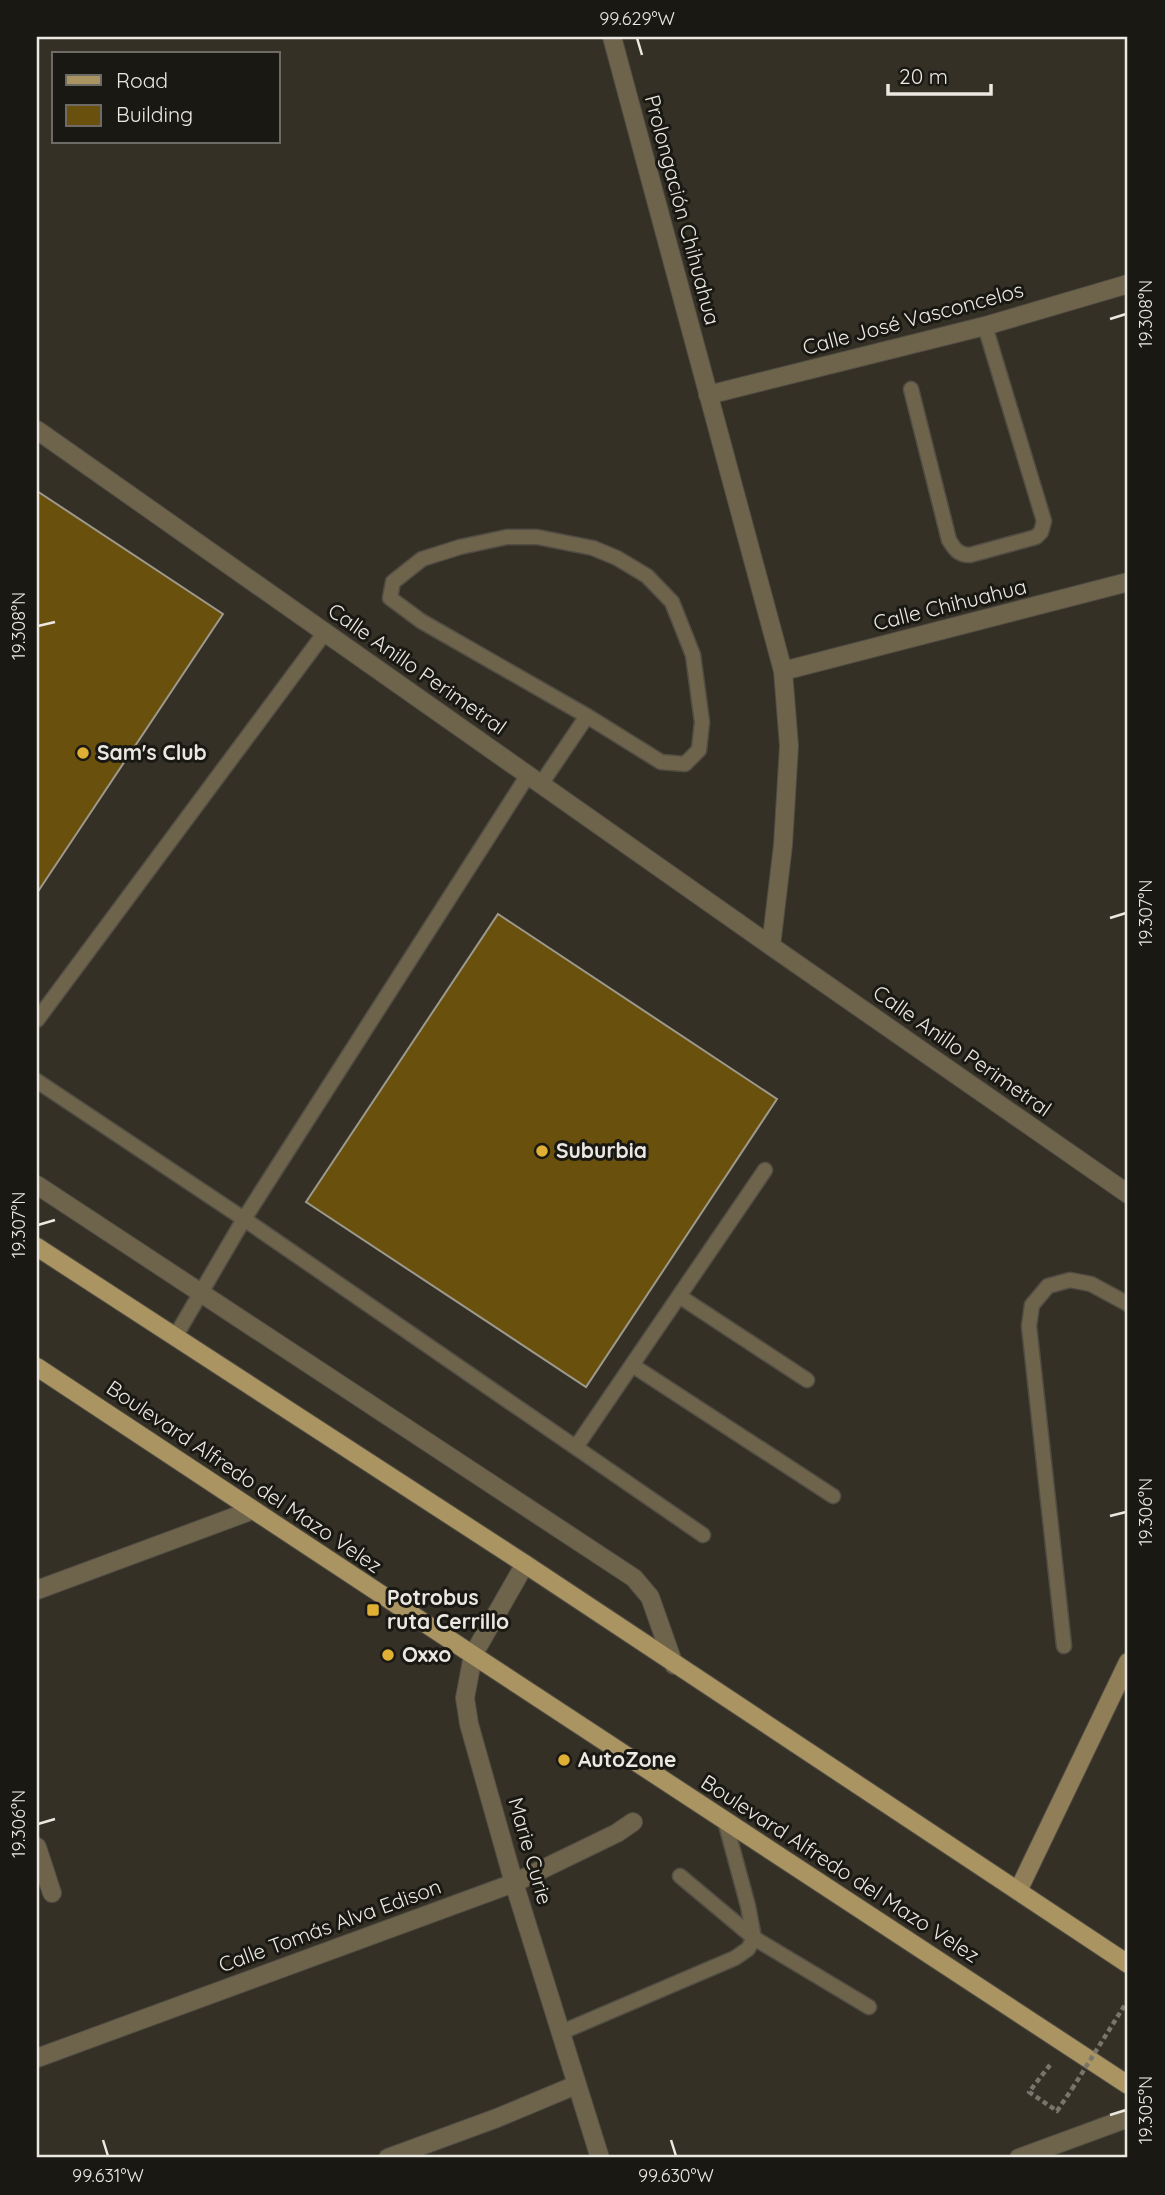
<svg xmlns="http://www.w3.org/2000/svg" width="1165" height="2195" viewBox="0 0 1165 2195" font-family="Quicksand,sans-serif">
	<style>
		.building { fill: #69500d; stroke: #9e998d; stroke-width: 2 }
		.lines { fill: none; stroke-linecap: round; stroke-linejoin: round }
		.lane-casing { stroke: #514d44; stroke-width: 17 }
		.street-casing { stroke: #514d44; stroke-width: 20 }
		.secondary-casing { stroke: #514d44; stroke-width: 20 }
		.primary-casing { stroke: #514d44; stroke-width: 20 }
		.path { stroke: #79756d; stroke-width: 4.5; stroke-dasharray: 5 3.5; stroke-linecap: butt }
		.lane { stroke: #6e634b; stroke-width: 14 }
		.street { stroke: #6e634b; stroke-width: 18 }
		.secondary { stroke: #907e58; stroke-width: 18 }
		.primary { stroke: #aa9462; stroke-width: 18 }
		.path-bridge { stroke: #79756d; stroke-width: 4.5; stroke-dasharray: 5 3.5; stroke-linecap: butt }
		.ticks { fill: none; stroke: #ebe8e2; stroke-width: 2.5 }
		.poi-dot { fill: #e0b034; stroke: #1a1813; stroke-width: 2.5 }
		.labels { text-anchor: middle; stroke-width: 6; stroke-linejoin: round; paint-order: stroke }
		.street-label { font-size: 21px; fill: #ebe8e2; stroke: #1a1813 }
		.poi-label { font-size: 21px; font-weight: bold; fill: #ebe8e2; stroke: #1a1813; text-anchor: start }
		.neatline { fill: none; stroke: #ebe8e2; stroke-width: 2.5 }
		.ticks-label { font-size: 18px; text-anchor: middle; fill: #ebe8e2 }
	</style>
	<rect width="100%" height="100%" fill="#343026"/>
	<path class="building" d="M37 491 223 614 37 893Z
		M498 914 777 1099 586 1387 306 1202Z"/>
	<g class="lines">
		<defs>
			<path id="lane" d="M911 389 949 540C955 550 959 555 970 555L1036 537 1041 532 1044 521 985 326
				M507 537H537L593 548 617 558 647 576 672 602 693 655 702 722 699 750 685 764 661 762 587 716 421 621 390 598 393 582 422 559 460 547Z
				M541 784 587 716
				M37 1020 326 631
				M37 1081 244 1219 703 1535
				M679 1296 807 1380
				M175 1337 244 1219 528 775
				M632 1365 833 1496
				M576 1447 765 1170
				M1064 1646 1029 1326 1032 1305 1048 1286 1070 1280 1091 1284 1128 1304
				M680 1876 754 1938 869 2007
				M562 2032 735 1958 748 1949 754 1938 748 1906 725 1821"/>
			<path id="street" d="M612 37 783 671 789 746 783 845 771 946
				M708 395 985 326 1128 284
				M37 430 771 946 1128 1194
				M783 671 1128 582
				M37 1185 634 1578 650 1597 674 1665
				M525 1564 473 1655 465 1698 469 1724 514 1883 600 2158
				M37 1590 253 1510
				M37 1847 52 1893
				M37 2058 514 1883 617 1833 633 1822
				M388 2158 497 2118 576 2085
				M1019 2158 1128 2118"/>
			<path id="secondary" d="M1018 1891 1128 1662"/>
			<path id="primary" d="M37 1247 525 1564 1128 1964
				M37 1367 473 1655 1128 2085"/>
		</defs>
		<use href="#lane" class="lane-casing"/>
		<use href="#street" class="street-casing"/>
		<use href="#secondary" class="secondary-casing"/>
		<use href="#primary" class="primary-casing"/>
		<path class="path" d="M1050 2065 1029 2092 1057 2111 1072 2089"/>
		<use href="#lane" class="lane"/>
		<use href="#street" class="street"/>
		<use href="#secondary" class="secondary"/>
		<use href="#primary" class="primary"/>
		<path class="path-bridge" d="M1072 2089 1128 2000"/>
	</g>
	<path class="ticks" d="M637 38 642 55M1110 319 1126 314M38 626 55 622M1110 918 1126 913M38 1225 55 1220M1110 1516 1126 1512M38 1824 55 1819M1110 2115 1126 2110M103 2140 108 2156M671 2140 676 2156"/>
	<g class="poi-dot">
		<circle cx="83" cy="753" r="7"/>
		<circle cx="542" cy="1151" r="7"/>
		<rect x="366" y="1603" width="14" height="14" rx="3.5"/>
		<circle cx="388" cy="1655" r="7"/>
		<circle cx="564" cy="1760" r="7"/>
	</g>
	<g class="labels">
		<g class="street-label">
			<text transform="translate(682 210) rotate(75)" y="7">Prolongación Chihuahua</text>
			<text transform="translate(913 319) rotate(-15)" y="7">Calle José Vasconcelos</text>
			<text transform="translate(950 605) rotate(-14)" y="7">Calle Chihuahua</text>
			<text transform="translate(417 669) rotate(35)" y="7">Calle Anillo Perimetral</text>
			<text transform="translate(962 1051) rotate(35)" y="7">Calle Anillo Perimetral</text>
			<text transform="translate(244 1477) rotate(34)" y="7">Boulevard Alfredo del Mazo Velez</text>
			<text transform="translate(530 1851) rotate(74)" y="7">Marie Curie</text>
			<text transform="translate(840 1869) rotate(33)" y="7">Boulevard Alfredo del Mazo Velez</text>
			<text transform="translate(330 1926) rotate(-20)" y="7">Calle Tomás Alva Edison</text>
		</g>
		<g class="poi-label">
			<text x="97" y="760">Sam's Club</text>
			<text x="556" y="1158">Suburbia</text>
			<text x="387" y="1605">Potrobus<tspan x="387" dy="24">ruta Cerrillo</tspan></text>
			<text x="402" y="1662">Oxxo</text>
			<text x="578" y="1767">AutoZone</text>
		</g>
	</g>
	<rect width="1165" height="2195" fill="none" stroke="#1a1813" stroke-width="77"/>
	<rect x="52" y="52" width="228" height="91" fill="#1a1813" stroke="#6e6b66" stroke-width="2"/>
	<rect x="66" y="75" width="35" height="10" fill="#aa9462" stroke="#6e6b66" stroke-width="2"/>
	<text x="116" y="88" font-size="21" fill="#ebe8e2">Road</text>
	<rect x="66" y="105" width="35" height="21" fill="#69500d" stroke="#6e6b66" stroke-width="2"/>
	<text x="116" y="122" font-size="21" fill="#ebe8e2">Building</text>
	<path d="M888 84v10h103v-10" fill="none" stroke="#ebe8e2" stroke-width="3.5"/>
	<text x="899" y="84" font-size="21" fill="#ebe8e2" stroke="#1a1813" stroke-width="5" paint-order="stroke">20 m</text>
	<rect x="38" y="38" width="1088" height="2118" class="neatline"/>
	<g class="ticks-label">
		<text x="637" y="25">99.629°W</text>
		<text transform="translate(1146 314) rotate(-90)" y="6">19.308°N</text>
		<text transform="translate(19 626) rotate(-90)" y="6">19.308°N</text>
		<text transform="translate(1146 913) rotate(-90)" y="6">19.307°N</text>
		<text transform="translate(19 1225) rotate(-90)" y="6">19.307°N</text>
		<text transform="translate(1146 1512) rotate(-90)" y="6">19.306°N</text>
		<text transform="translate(19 1824) rotate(-90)" y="6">19.306°N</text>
		<text transform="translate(1146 2110) rotate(-90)" y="6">19.305°N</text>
		<text x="108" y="2182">99.631°W</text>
		<text x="676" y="2182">99.630°W</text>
	</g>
</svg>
